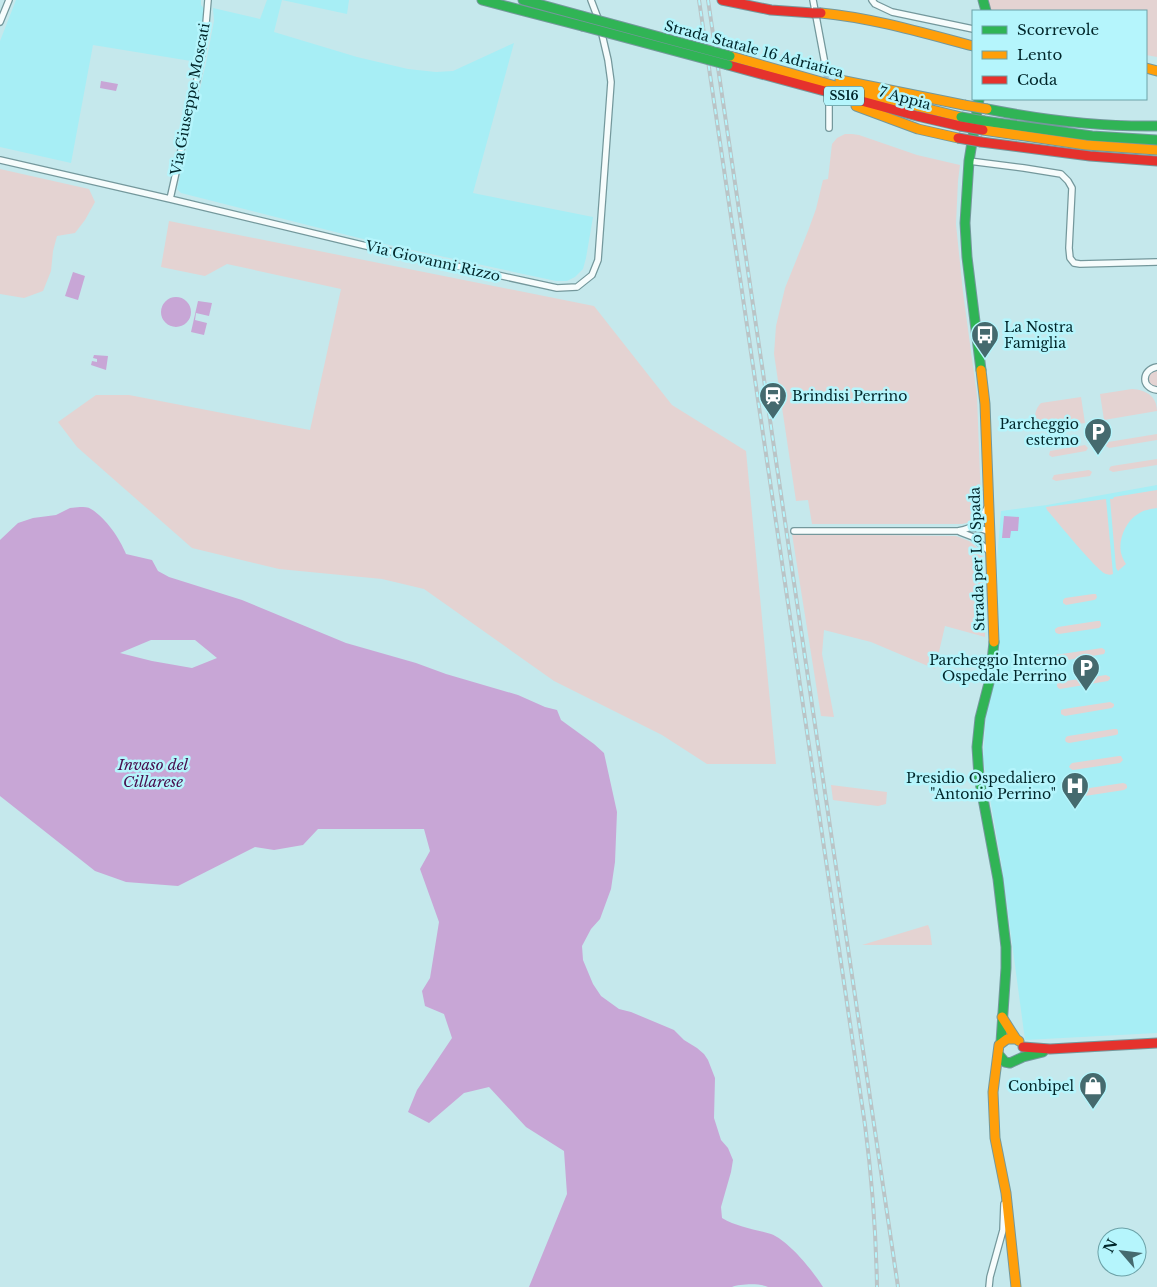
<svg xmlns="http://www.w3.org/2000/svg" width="1157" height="1287" viewBox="0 0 1157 1287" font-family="'Libre Baskerville',serif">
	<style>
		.built { fill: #a7eef5 }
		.green { fill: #e4d3d2 }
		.water { fill: #c8a6d6; fill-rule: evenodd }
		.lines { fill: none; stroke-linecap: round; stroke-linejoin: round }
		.street-tunnel { stroke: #9ec1c5; stroke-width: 5.5; stroke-dasharray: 5.5 3; stroke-linecap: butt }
		.street-casing { stroke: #74989c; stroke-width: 8 }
		.fast-casing { stroke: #74989c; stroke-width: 11 }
		.slow-casing { stroke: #74989c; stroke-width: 11 }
		.jam-casing { stroke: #74989c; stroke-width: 11 }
		.street { stroke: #f6fcfc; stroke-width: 5.5 }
		.fast { stroke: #30b455; stroke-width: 9 }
		.slow { stroke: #ff9f0a; stroke-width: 9 }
		.jam { stroke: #e5322d; stroke-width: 9 }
		.rail-casing { stroke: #bac4c6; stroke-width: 4 }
		.rail { stroke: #b5f5fc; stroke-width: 2; stroke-dasharray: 5.5; stroke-linecap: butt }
		.fast-bridge-casing { stroke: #74989c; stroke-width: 11; stroke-linecap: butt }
		.slow-bridge-casing { stroke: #74989c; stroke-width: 11; stroke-linecap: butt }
		.jam-bridge-casing { stroke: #74989c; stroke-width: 11; stroke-linecap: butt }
		.fast-bridge { stroke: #30b455; stroke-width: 9 }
		.slow-bridge { stroke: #ff9f0a; stroke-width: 9 }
		.jam-bridge { stroke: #e5322d; stroke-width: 9 }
		.labels { text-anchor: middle; stroke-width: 5; stroke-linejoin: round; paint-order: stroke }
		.shield { fill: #b5f5fc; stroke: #366469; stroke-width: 1 }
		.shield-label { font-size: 12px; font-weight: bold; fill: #00262a }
		.street-label { font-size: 14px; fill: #00262a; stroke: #b5f5fc }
		.poi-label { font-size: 14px; fill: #00262a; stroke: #b5f5fc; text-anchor: end }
		.water-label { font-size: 15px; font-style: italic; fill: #490f4e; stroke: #b5f5fc }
	</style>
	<rect width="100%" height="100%" fill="#c5e8ec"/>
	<path class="built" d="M16 0H201V5L205 10 197 62 93 45 71 163 0 147V41Z
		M267 0H349L347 14 282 0 274 32 357 57 408 69 436 72 453 71 514 43 473 193 593 217 586 258 583 269 575 277 567 281H556L375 242 181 193 177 189 206 63 214 21 213 8 260 19Z
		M1157 485V1033L1025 1040 1001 861 983 759 986 712 998 670 999 644 997 560 1001 511 1047 505Z"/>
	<path class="green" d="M988 0H1157V57L1146 55V11H991Z
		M845 134H852L859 135 917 155 960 165 958 181 956 224 963 292 977 396 981 503C979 518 976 521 962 524H812L808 500 796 501 774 354 776 326 785 288 808 231 816 209 823 180 828 179 832 144 837 138Z
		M0 169 89 189 95 202 85 220 75 233 57 236 53 251 51 271 43 291 24 298 0 294Z
		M169 221 594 306 672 405 746 451 776 764H707L662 735 554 681 424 589 382 579 279 569 192 548 77 447 58 422 96 395H129L310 430 341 289 227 264 205 276 161 267Z
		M1157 370V388L1150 384 1148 379 1150 373Z
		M1132 389C1146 390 1157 396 1157 411L1104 420 1100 394Z
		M1081 397 1085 423 1036 430C1035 420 1033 411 1041 403Z
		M1157 434V440L1109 448 1106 446V443L1108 442Z
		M1085 445 1088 448 1086 451 1052 457 1049 455 1050 451Z
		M1157 459V465L1113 472 1109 470 1110 467 1112 466Z
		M1089 470 1092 472 1090 476 1056 481 1052 479 1054 475Z
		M1157 490V508C1151 509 1143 510 1138 514 1126 521 1118 539 1121 553 1122 557 1124 561 1126 564L1118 571 1116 568 1110 499H1113L1114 497Z
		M1106 499 1113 574C1111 575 1109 575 1106 574 1097 571 1056 520 1047 510L1046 507Z
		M792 534 956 536 969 541 980 550 983 558 985 637 945 626 935 669 871 642 824 630 822 654 834 717 821 716Z
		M1093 594H1096L1097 597 1096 599 1094 600 1066 605 1063 603V600L1065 598Z
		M1097 621H1100L1101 624V626L1099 628 1059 634 1056 633 1055 631V629L1058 627Z
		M1102 648 1105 650V652L1104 654 1056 662 1054 661 1052 659 1053 657 1055 655Z
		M1106 675 1110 677V679L1108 681 1060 689 1058 688 1057 686V683L1059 682Z
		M1110 702 1114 704V706L1112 708 1065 716 1061 714V710L1064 709Z
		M1114 729H1117L1118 731V734L1116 735 1069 743 1066 742 1065 740 1066 737 1068 736Z
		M1119 756H1121L1123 760 1120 763 1073 770 1071 769 1069 767 1070 765 1072 763Z
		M1123 783 1126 784 1127 786V788L1124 790 1085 796 1082 795 1081 791 1083 789Z
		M831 785 887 792 886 804 878 806 833 800Z
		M928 925 930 930 932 945H862Z"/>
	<path class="water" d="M101 81 118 84 116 91 100 88Z
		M73 272 85 276 78 300 65 296Z
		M161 312a15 15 0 1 1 30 0a15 15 0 1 1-30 0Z
		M198 301 212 303 209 316 196 313 195 320 207 323 204 335 191 332Z
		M94 355 108 356 106 370 91 365 92 361 97 362V359L93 358Z
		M80 507C84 507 88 507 91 509 106 518 120 539 126 554L152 560 158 571 169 577 242 600 346 643 416 663 446 674 518 695 545 707 557 710 561 720 594 744 604 753 617 812 615 862 611 889 600 919 591 929 582 946 583 960 593 984 601 996 619 1009 631 1012 674 1030 684 1040 697 1048 704 1054 708 1060 715 1078 714 1118 721 1140 728 1148 733 1160 731 1172 721 1207 722 1218C737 1227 754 1229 771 1234 789 1241 813 1271 823 1287H768C760 1283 740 1284 732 1287H529L567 1194 564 1151 526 1127 489 1087 464 1093 429 1123 408 1112 417 1090 452 1038 444 1014 425 1006 422 991 430 978 439 922 420 869 430 851 424 829H318L303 845 274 850 255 847 178 886 126 882 95 871 0 796V540L18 523 33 518 56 515 70 508ZM151 640H195L217 658 192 668 152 661 120 653Z
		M1004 516 1019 517 1018 531H1011L1010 538H1002Z"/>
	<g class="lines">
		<path class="street-tunnel" d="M825 64 829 102"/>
		<defs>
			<path id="street" d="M591 0 599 21
				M813 0 825 64
				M872 0 875 4 892 12 973 29
				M0 22 9 0
				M829 128V102
				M0 160 170 199 383 250 557 288 577 287 592 275 598 260 611 82 608 60 601 30
				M969 161 1024 168 1061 174 1068 181 1072 188 1069 248 1070 258 1074 263 1080 264 1157 262
				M170 199 198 75 205 35 208 0
				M1157 367C1141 370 1141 388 1157 390
				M971 528 982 529 990 532
				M794 531H958C977 527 979 523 988 506
				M960 532 973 537 990 552
				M989 1287 990 1277 1003 1230 1004 1204"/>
			<path id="fast" d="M482 0 582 26
				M523 0 582 16
				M983 0 986 11
				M979 99 969 161 965 223 967 257 981 370
				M987 109C1043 120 1099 127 1157 126
				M984 121 1092 136 1157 140
				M994 642 990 679 980 718 977 747 979 777 998 879 1006 947V968L1001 1042
				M999 1055 1005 1062 1010 1063 1023 1057 1043 1052"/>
			<path id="slow" d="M821 13C873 18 923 33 973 46
				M730 56 846 89 961 117
				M1146 68 1157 71
				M840 80 964 105
				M856 106 918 129 958 138
				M983 130 1086 145 1157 150
				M981 370 985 404 994 642
				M1002 1017 1016 1039 1019 1041
				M1016 1039H1007L999 1045 993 1092 995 1138 1006 1193 1016 1287"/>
			<path id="jam" d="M722 0 771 10 813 13
				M728 65 917 116 960 126
				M981 142 1090 156 1157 161
				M1023 1047 1050 1049 1157 1043"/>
		</defs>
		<use href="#street" class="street-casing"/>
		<use href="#fast" class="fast-casing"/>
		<use href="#slow" class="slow-casing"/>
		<use href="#jam" class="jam-casing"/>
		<use href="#street" class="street"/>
		<use href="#fast" class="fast"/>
		<use href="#slow" class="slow"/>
		<use href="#jam" class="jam"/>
		<defs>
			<path id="rail" d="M699 0 865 1125C872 1179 876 1232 877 1287
				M708 0 898 1287"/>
		</defs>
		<use href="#rail" class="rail-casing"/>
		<use href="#rail" class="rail"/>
		<defs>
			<path id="fast-bridge" d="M582 16 730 56
				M582 26 728 65
				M961 117 984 121"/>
			<path id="slow-bridge" d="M964 105 987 109"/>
			<path id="jam-bridge" d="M813 13H821
				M960 126 983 130
				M958 138 981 142"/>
		</defs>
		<use href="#fast-bridge" class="fast-bridge-casing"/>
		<use href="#slow-bridge" class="slow-bridge-casing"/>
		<use href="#jam-bridge" class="jam-bridge-casing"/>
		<use href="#fast-bridge" class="fast-bridge"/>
		<use href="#slow-bridge" class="slow-bridge"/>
		<use href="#jam-bridge" class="jam-bridge"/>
	</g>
	<defs>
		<symbol id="bus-pin" viewBox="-11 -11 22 30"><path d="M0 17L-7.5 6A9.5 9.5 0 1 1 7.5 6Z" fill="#456a6e" stroke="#b5f5fc"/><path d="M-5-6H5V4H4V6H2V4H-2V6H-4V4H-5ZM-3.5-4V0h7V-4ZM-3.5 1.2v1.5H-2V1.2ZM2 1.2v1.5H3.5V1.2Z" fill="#fff"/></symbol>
		<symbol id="station-pin" viewBox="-11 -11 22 30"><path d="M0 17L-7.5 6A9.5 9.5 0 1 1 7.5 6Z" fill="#456a6e" stroke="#b5f5fc"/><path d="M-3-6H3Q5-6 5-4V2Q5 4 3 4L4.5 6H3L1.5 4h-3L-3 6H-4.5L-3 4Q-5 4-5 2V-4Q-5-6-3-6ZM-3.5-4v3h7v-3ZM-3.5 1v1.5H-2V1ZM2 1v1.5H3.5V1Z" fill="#fff"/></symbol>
		<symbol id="parking-pin" viewBox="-11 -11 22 30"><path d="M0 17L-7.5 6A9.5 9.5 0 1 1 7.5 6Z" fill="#456a6e" stroke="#b5f5fc"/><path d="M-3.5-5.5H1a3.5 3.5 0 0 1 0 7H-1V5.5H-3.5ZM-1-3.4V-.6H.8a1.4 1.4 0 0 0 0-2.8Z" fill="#fff"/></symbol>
		<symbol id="hospital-pin" viewBox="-11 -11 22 30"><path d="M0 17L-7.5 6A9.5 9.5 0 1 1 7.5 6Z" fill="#456a6e" stroke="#b5f5fc"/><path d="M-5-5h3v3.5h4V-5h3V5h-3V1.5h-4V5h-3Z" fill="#fff"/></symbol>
		<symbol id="shop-pin" viewBox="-11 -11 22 30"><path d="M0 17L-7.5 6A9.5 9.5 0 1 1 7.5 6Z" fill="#456a6e" stroke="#b5f5fc"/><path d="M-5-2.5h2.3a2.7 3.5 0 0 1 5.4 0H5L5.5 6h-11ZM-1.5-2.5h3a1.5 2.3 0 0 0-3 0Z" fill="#fff"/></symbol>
	</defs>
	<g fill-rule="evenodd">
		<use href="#bus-pin" x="969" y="319" width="32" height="43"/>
		<use href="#station-pin" x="757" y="380" width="32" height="43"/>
		<use href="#parking-pin" x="1082" y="416" width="32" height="43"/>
		<use href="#parking-pin" x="1070" y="652" width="32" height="43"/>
		<use href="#hospital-pin" x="1059" y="770" width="32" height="43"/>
		<use href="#shop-pin" x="1077" y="1070" width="32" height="43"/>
	</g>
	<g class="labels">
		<rect class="shield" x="824" y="86.5" width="40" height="19" rx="4"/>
		<g class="shield-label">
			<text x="844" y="100">SS16</text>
		</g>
		<g class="street-label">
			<text transform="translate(754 49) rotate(15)" y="5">Strada Statale 16 Adriatica</text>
			<text transform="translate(905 98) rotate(15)" y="5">7 Appia</text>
			<text transform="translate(190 99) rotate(-79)" y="5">Via Giuseppe Moscati</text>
			<text transform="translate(433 261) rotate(13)" y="5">Via Giovanni Rizzo</text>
			<text transform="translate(977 559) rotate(-92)" y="5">Strada per Lo Spada</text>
		</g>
		<g class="poi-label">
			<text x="1004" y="332" text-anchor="start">La Nostra<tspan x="1004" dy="16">Famiglia</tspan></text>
			<text x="792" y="401" text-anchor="start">Brindisi Perrino</text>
			<text x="1079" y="429">Parcheggio<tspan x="1079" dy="16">esterno</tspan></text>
			<text x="1067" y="665">Parcheggio Interno<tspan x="1067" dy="16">Ospedale Perrino</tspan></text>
			<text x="1056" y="783">Presidio Ospedaliero<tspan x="1056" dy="16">"Antonio Perrino"</tspan></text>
			<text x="1074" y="1091">Conbipel</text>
		</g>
		<g class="water-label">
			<text x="153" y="770">Invaso del<tspan x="153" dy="17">Cillarese</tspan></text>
		</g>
	</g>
	<rect x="972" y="10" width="175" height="90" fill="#b5f5fc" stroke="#6da2a8"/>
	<rect x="982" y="26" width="25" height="8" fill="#30b455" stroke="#6da2a8"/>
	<text x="1017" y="35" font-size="15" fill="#00262a">Scorrevole</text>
	<rect x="982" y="51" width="25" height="8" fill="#ff9f0a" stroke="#6da2a8"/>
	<text x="1017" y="60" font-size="15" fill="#00262a">Lento</text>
	<rect x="982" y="76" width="25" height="8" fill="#e5322d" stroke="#6da2a8"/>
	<text x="1017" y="85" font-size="15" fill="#00262a">Coda</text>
	<g transform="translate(1122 1252) rotate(298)"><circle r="24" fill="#b5f5fc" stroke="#6da2a8"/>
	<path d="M0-4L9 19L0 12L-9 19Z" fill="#456a6e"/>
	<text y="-8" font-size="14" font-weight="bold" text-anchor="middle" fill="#00262a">N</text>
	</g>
</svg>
